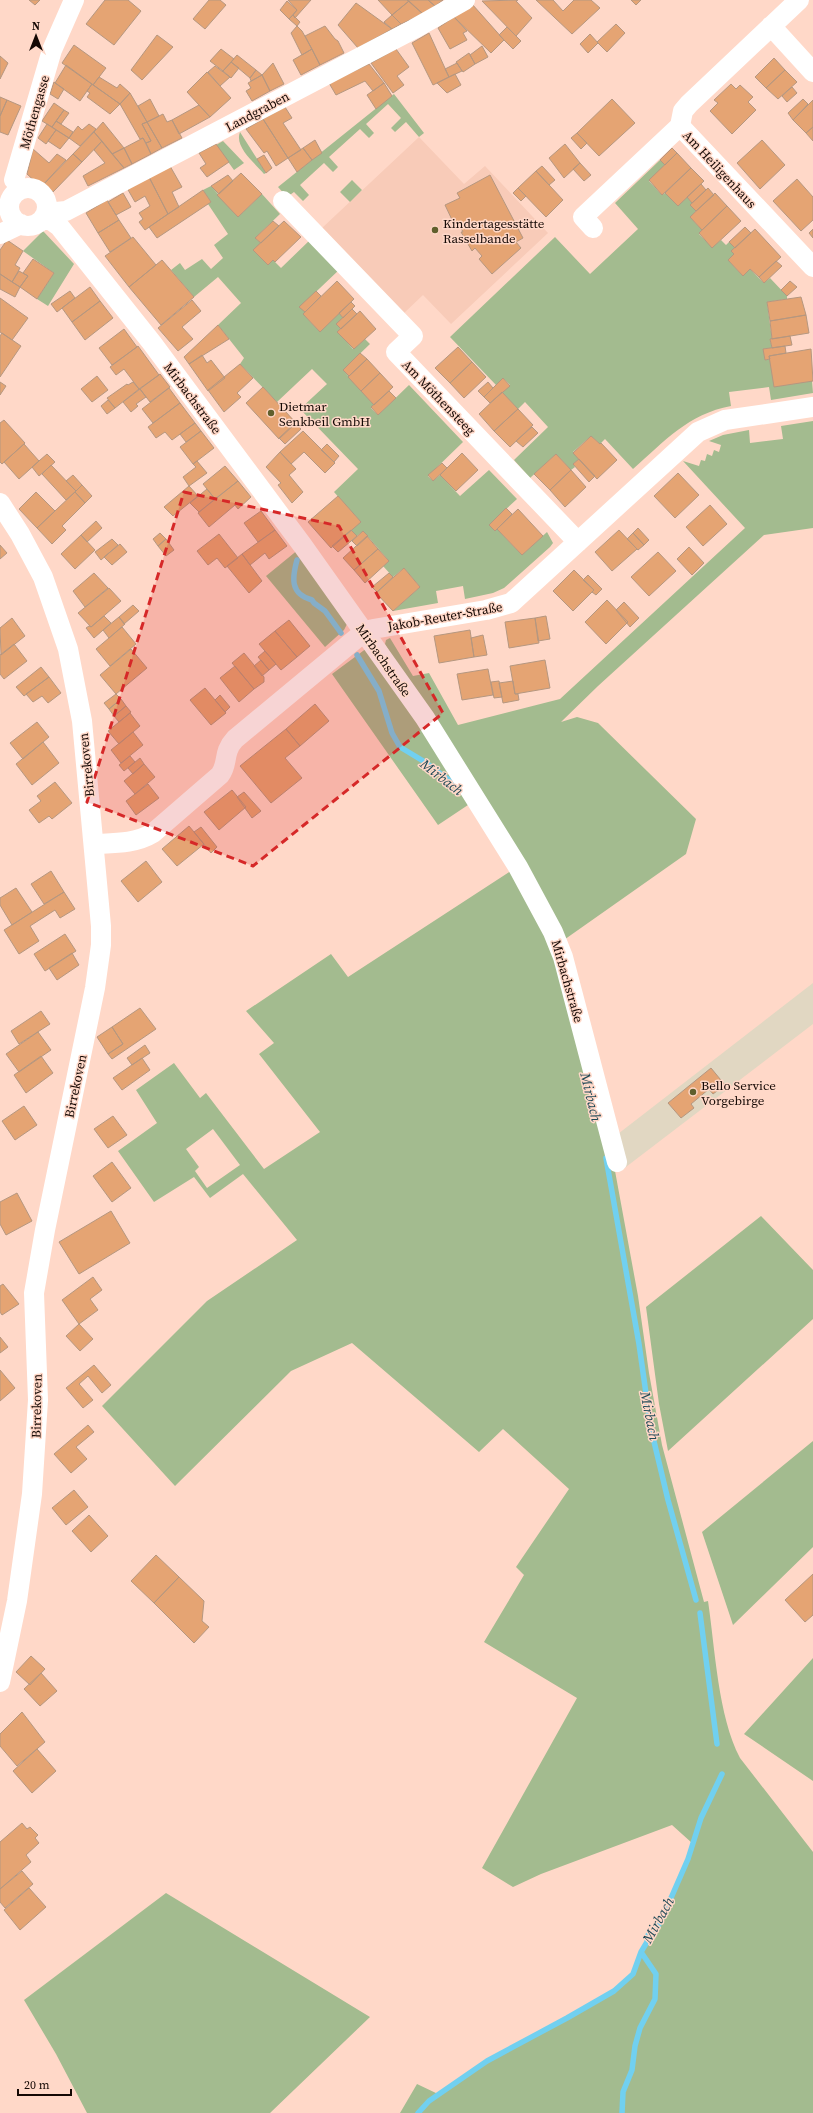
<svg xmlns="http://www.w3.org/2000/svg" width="813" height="2113" viewBox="0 0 813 2113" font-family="'Source Serif 4',serif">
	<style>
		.commercial { fill: #e1d7c2 }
		.built { fill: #f8cbb8 }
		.green { fill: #a3bb8f; fill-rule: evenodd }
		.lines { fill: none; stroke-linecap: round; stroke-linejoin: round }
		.stream { stroke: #71d0f0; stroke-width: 5.5 }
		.building { fill: #e5a473; stroke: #b59780 }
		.street { stroke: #fff; stroke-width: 20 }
		.marked { fill: #d62828; fill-opacity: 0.2; stroke: #d62828; stroke-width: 3; stroke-dasharray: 8 5; stroke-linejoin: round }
		.poi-dot { fill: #605f2c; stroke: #ffd8c8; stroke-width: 1.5 }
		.labels { text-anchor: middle; stroke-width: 3; stroke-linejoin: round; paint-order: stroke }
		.street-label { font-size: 13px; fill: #140804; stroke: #ffd8c8 }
		.poi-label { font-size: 13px; fill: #140804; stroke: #ffd8c8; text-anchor: start }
		.water-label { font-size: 14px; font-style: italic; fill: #1f4957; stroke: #ffd8c8 }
	</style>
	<rect width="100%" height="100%" fill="#ffd8c8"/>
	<path class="commercial" d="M813 983V1024L622 1170 614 1137Z"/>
	<path class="built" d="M419 137 464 184 485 166 548 233 451 324 423 295 402 315 322 228Z"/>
	<path class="green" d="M394 94 424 133 419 137 406 122 395 132 391 128 401 118 388 104 366 124 374 133 369 138 360 129 329 157 338 167 333 172 324 163 300 185 309 195 303 201 294 192 287 197 278 187Z
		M240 132 266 173 264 174C255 163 234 147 240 132Z
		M223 141 244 163 234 170 216 145Z
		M660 160 665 165 649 181 662 195 665 193 678 206 687 197 692 203 690 205 696 211 690 217 702 230 699 234 712 247 721 240 726 245 729 242 735 248 731 251 734 254 728 260 743 276 750 269 764 283 770 278 787 296V299L767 302 772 339H770L772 348 764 349 765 360 770 359 812 381 813 393 771 400 769 387 729 392 731 406C688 414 665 441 633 469L605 439 600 444 591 436 573 452 579 459 573 464 575 467 571 470 556 454 530 478 514 460 548 427 525 402 518 409 502 393 510 385 503 378 496 385 450 337 555 237 590 274 638 229 615 203Z
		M352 180 362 190 350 202 340 192Z
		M211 186 238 217 262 194 280 214 255 238 261 243 254 250 268 265 273 260 281 268 311 239 340 269 300 307 305 312 303 314 320 332 339 313 343 318 341 329 338 332 353 349 365 339 370 344 343 370 374 405 371 408 378 415 409 385 463 442 428 476 433 481 440 475 460 496 489 470 517 499 489 525 495 531 497 529 522 555 547 532 553 543 550 547 504 588 493 593 465 599 463 586 436 591 438 603 393 611 420 587 404 568 393 577 383 566 389 561 363 531 357 536 351 530 360 521 334 492 358 469 300 409 327 384 312 369 277 402 240 364 244 358 218 325 241 303 218 277 194 297 171 270 180 263 185 270 202 259 211 269 223 258 214 245 228 234 208 204 211 202 203 190Z
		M43 231 74 264 48 306 37 299 54 273 23 251Z
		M813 421V528L764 535 598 686 561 722 577 717 598 723 696 819 686 854 561 942 385 644 386 640 390 638 413 676 429 673 458 725 560 699 745 528 683 461 699 466 701 460 705 461 707 454 712 456 714 450 719 452 721 445 709 441 723 435 749 430 750 443 783 439 781 426Z
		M299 549 347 624 344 630 325 647 266 576Z
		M367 648 474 801 438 825 332 674Z
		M514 869 554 941 613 1160 638 1296 649 1373 662 1445 704 1602 708 1601C715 1648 718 1716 740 1758L813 1852V2113H400L417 2084 438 2094 487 2061 557 2024 614 1991 625 1982 633 1974 647 1942 648 1935 658 1926 688 1859 692 1843 672 1825 541 1874 513 1887 482 1868 577 1698 484 1642 524 1575 516 1567 569 1489 503 1429 479 1452 352 1343 291 1371 175 1486 102 1406 207 1301 297 1240 243 1174 210 1198 194 1177 154 1202 118 1151 157 1123 136 1090 174 1063 200 1098 206 1093 264 1169 320 1132 259 1054 274 1043 246 1011 331 954 348 977ZM213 1129 240 1165 207 1188 195 1171 199 1167 186 1149Z
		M761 1216 813 1270V1319L668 1451 659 1404 646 1307Z
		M813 1441V1547L733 1625 702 1532Z
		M813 1658V1781L744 1734Z
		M166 1893 370 2017 270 2113H87L56 2054 24 2000Z"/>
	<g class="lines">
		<path class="stream" d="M297 560C292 578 290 594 312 600L314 603 325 611 341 633
			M357 655 379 691 392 733 400 747 425 762 461 789
			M606 1158 639 1344 651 1429 668 1500 696 1600
			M700 1613 717 1744
			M418 2113 429 2101 487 2061 567 2018 614 1991 633 1974 641 1952
			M622 2113 623 2092 632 2070 635 2046 640 2028 655 1999 656 1974 641 1952 647 1942 648 1935 658 1926 671 1898 688 1859 701 1818 722 1774"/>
	</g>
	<path class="building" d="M29 0H40L35 5Z
		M105 0H128L141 11 114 45 86 24Z
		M209 0H220L226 5 205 29 193 19Z
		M288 0H311L295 18 293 15 297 10Z
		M378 0H407L409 1 392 15Z
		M407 0H428L435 6 423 14Z
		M428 0H443L435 6Z
		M518 0 516 1 532 18 516 36 482 1Z
		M536 0H553L563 11 574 0H591L600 8 572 34Z
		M631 0H641L636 5Z
		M287 1 297 10 289 19 280 10Z
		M409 1 423 14 401 24 392 15Z
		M356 3 392 29 358 48 338 25Z
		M472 4 504 40 491 53 454 17Z
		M293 15 300 22 297 26 289 19Z
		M392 15 401 24 392 29 384 22Z
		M454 17 467 31 463 33 467 40 450 49 438 28Z
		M616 24 625 33 607 52 597 42Z
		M297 26 302 31 312 49 302 55 291 33Z
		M325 26 335 39 338 41 344 53 320 65 305 36Z
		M507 27 521 41 513 49 499 35Z
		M429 33 449 77 433 85 412 43Z
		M590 34 598 43 588 53 580 44Z
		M157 35 173 47 142 80 131 70Z
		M74 45 106 68 93 85 62 63Z
		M482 46 488 57 475 64 470 55Z
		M221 49 234 59 223 71 210 61Z
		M312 49 320 65 301 75 293 60Z
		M396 49 409 67 397 76 404 85 393 93 371 63Z
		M469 53 475 64 463 72 456 62Z
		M237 55 256 70 250 78 231 62Z
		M0 56 8 63 0 79Z
		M774 58 785 70 766 88 755 77Z
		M231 62 239 68 231 78 223 71Z
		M273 63 284 84 270 91 262 75Z
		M457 63 462 71 449 77 445 69Z
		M369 64 384 83 373 91 365 81 336 95 329 83Z
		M66 65 92 84 80 101 55 83Z
		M215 66 230 77 220 86 208 72Z
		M256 70 262 75 251 81 250 78Z
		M785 70 797 82 778 99 766 88Z
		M207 72 231 98 210 117 187 92Z
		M455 74 461 85 447 93 437 83Z
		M262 75 270 91 252 101 246 91 251 88 248 83Z
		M99 77 117 88 120 84 130 93 120 104 93 85Z
		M54 82 64 89 58 99 50 94Z
		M384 83 392 96 376 109 367 95Z
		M92 84 120 104 110 114 87 97 90 93 87 91Z
		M731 84 736 89 740 85 753 97 748 102 756 110 732 134 710 111 718 103 714 100Z
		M792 87 797 93 787 102 782 96Z
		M130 93 147 122 142 124 151 141 146 143 143 138 140 139 120 104Z
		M0 97 7 100 0 116Z
		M150 99 159 116 147 122 138 106Z
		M612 99 635 123 599 156 577 133Z
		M803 99 808 104 793 120 788 113Z
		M7 100 21 106 8 135 0 132V116Z
		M813 100V127L806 133 793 120Z
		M54 103 64 110 52 127 42 121Z
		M199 105 210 117 179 134 172 120Z
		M285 107 292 118 283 123 301 150 288 158 263 119Z
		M64 110 69 113 61 124 56 121Z
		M163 114 167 122 172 120 182 138 162 148 147 122Z
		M263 119 288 158 276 166 267 151 264 153 246 129Z
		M56 121 73 132 69 138 52 127Z
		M103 122 124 148 112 154 94 132Z
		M147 122 162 148 151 154 146 143 151 141 142 124Z
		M47 124 56 130 46 144 38 138Z
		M89 124 96 129 80 146 69 138 78 126 82 130Z
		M813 127V141L806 133Z
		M56 130 69 138 60 149 48 141Z
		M94 132 102 141 82 162 73 154Z
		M577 133 587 143 581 149 571 138Z
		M143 138 151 154 132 164 124 148Z
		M315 140 322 153 312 160 303 148Z
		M762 140 785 165 760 189 737 163Z
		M102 141 124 168 88 186 83 176 105 163 94 150Z
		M216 144 229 162 207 177 200 168 206 164 199 153Z
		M565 144 580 163 564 178 549 158Z
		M124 148 132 164 124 168 112 154Z
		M303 148 312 160 297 172 288 158Z
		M672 148 677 153 665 165 660 160Z
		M33 149 49 163 57 154 66 160 41 187 27 174Z
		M677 153 691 168 662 195 649 180Z
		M73 154 82 162 53 192 44 184Z
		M264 155 272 168 266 173 257 159Z
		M580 163 591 175 584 181 573 169Z
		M170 166 182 187 172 192 179 207 168 214 149 177Z
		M542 166 555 180 549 185 536 171Z
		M691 168 704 181 678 206 665 193Z
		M536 171 563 200 546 217 518 188Z
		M241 173 262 194 238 217 217 195Z
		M228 175 233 181 219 194 211 186Z
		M490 175 523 238 516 242 521 248 492 274 479 259 482 256 475 248 472 251 461 232H463L458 222 454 224 445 205 460 198 457 193Z
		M149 177 168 214 145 230 139 222 143 219 139 213 150 206 145 196 135 202 127 188Z
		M797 179 813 197V220L801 231 773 201Z
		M701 184 706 190 692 203 687 197Z
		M518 188 526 196 521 201 513 193Z
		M708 188 714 195 696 211 690 205Z
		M203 190 211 202 157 238 149 227Z
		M123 193 131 207 116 215 108 202Z
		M715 193 727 206 702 230 690 217Z
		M107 200 119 220 98 233 86 213Z
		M727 206 741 221 712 248 699 233Z
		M119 220 131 238 110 252 98 233Z
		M273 221 279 226 261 243 255 238Z
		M284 221 301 237 275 262 273 260 268 265 253 250Z
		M745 227 751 233 735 248 729 242Z
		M755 229 781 257 759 277 750 269 743 276 728 260 734 254 731 251Z
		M813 229V238L809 233Z
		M133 237 156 265 129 287 105 256Z
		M7 240 23 251 15 265 20 268 12 282 0 274V250Z
		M33 259 54 273 37 299 20 287 28 276 23 273Z
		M162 260 194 297 161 325 129 287Z
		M776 261 782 266 764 283 759 277Z
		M19 271 28 276 20 287 12 282Z
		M0 274 20 287 15 297 0 289Z
		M337 281 354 299 320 332 303 314Z
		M790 281 797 287 787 296 781 290Z
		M90 287 100 301 72 322 62 308Z
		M70 291 75 298 57 312 51 304Z
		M316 291 321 296 305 312 299 307Z
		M801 297 806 315 770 321 767 302Z
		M0 298 28 318 12 340 0 332Z
		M192 300 201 311 182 327 193 339 178 351 158 328Z
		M100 301 113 318 85 340 72 322Z
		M351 302 355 306 343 318 339 313Z
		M352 309 357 314 341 329 336 324Z
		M360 311 376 329 354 349 337 332Z
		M806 315 809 333 772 339 770 321Z
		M218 325 229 339 189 364 184 357Z
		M124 329 137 347 112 365 99 348Z
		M2 333 21 346 0 377V336Z
		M790 336 792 345 772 348 770 339Z
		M138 346 159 375 139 389 124 369 116 375 110 367Z
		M785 346 786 353 769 356 770 359 765 360 763 349Z
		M458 347 472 362 450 383 435 368Z
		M811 349 813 381 774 387 769 356Z
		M360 353 367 359 349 376 343 370Z
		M202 355 207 363 211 360 225 378 208 391 189 364Z
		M367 359 380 373 361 391 348 377Z
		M472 362 486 377 464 398 450 383Z
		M240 364 253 378 237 393 241 397 224 412 208 390Z
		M380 373 393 387 374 405 361 391Z
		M160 374 170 387 150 402 140 389Z
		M97 376 108 390 92 402 81 389Z
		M503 378 510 386 490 403 484 397Z
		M0 382 6 386 0 395Z
		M133 382 139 389 115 408 107 398 127 384 128 385Z
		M488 382 493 388 484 397 478 391Z
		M263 387 296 423 279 439 246 403Z
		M169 388 180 403 153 423 142 409Z
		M140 389 146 397 136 404 138 406 131 412 123 402Z
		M389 391 396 398 378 415 371 407Z
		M502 392 518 409 494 431 479 414Z
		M108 400 115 408 107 414 101 406Z
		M180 403 195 423 172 440 165 432 156 438 148 427Z
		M518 409 533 425 510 447 494 431Z
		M4 420 25 443 2 464 0 462V423Z
		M195 423 201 431 186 442 180 434Z
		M295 423 301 429 285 444 279 438Z
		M532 427 538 433 523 447 516 441Z
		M201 431 214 448 193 464 180 447Z
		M303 431 335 463 325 473 304 452 291 464 280 452Z
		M591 436 600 444 601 443 617 460 597 479 573 453Z
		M24 444 39 461 19 479 4 462Z
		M327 444 339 456 334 462 321 450Z
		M280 452 296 469 289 475 303 492 292 503 278 485 281 483 266 467Z
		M462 453 478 470 456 491 440 475Z
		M47 454 55 462 39 476 32 467Z
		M556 454 571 470 550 490 534 474Z
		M579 459 595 476 589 482 573 464Z
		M197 461 207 473 189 486 183 477 196 467 193 464Z
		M442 463 447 468 433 481 428 475Z
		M51 465 76 491 66 500 42 474Z
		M225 466 238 481 215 499 203 484Z
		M571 470 586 487 565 507 550 490Z
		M678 473 699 495 675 518 654 496Z
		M73 475 82 485 76 491 66 481Z
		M238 481 251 497 238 509 235 505 209 527 198 513Z
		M82 485 92 496 85 503 75 492Z
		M189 486 198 496 173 516 164 507Z
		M207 489 215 499 199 512 190 503Z
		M36 492 55 511 37 528 19 509Z
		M75 492 85 503 62 526 66 530 52 544 37 528Z
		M338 496 361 522 331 548 308 522Z
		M710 505 727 524 703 546 686 527Z
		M506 508 512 514 495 531 489 525Z
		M518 509 543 536 522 555 497 529Z
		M261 511 275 530 258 542 244 523Z
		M96 521 102 528 87 542 81 535Z
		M638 528 649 540 644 545 633 533Z
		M275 530 287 546 269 559 265 553 250 565 242 554Z
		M351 530 357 536 338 552 332 546Z
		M619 530 637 549 612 571 595 552Z
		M363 531 368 536 357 546 352 541Z
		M160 533 166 539 158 546 153 539Z
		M633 533 644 545 638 550 627 539Z
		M219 534 238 558 225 568 217 558 208 565 197 551Z
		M81 535 95 550 75 569 61 554Z
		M367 536 378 549 354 570 343 558Z
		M112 539 118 545 101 560 95 552Z
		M166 539 174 550 166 556 158 546Z
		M120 544 127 552 112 565 104 557Z
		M0 545 7 553 0 559Z
		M689 547 704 563 692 575 677 559Z
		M378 549 389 561 365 583 354 570Z
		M658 552 676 571 649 596 631 577Z
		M242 554 262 581 249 593 227 566Z
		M404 568 420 587 393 611 376 593Z
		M574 570 594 590 573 611 553 591Z
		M94 573 108 588 85 607 73 591Z
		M389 573 393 577 377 592 372 587Z
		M588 575 602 589 596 595 592 592 594 590 583 580Z
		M109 588 121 601 91 627 78 613Z
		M607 600 628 622 606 644 585 622Z
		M624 602 639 618 630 627 616 610Z
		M133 605 139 611 124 624 119 617Z
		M104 616 111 623 94 638 86 628 89 626 91 627Z
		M546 616 550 639 538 641 535 618Z
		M119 617 125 624 109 638 103 630Z
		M12 618 25 636 1 655 0 628Z
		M535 618 539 643 509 648 505 622Z
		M289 620 310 646 297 657 275 631Z
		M122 627 136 644 110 666 96 649Z
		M470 630 474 657 439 663 434 636Z
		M275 631 297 657 281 670 259 644Z
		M483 635 487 655 474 657 471 638Z
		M14 644 27 661 4 679 0 674V655Z
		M131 649 147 668 116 694 100 675Z
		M265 651 276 664 269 670 258 657Z
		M244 653 264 677V682L254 689 232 663Z
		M261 660 269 670 262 676 254 666Z
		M545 660 550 688 515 694 510 666Z
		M235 666 254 689 239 702 220 678Z
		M41 667 49 677 24 696 16 687Z
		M488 669 493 695 462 700 457 674Z
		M49 677 61 693 48 703 42 696 33 702 26 694Z
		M499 681 502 697 494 698 491 682Z
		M513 681 515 694H518L519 700 503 703 499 683Z
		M205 688 226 713 211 725 190 700Z
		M116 694 121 699 109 709 104 703Z
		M220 695 230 707 225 712 215 700Z
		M121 699 126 706 114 716 109 709Z
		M315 704 329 721 300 746 286 729Z
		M126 706 131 712 119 722 114 716Z
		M130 713 140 726 119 744 108 731Z
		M37 722 49 737 23 759 10 743Z
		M286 729 300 746 285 758 302 778 271 803 240 766Z
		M133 732 143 745 121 763 111 750Z
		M43 742 59 763 32 785 16 764Z
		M130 756 135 762 124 771 119 765Z
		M140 758 144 764 133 774 128 768Z
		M144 764 155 777 135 794 124 781Z
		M55 782 72 803 52 819 49 816 39 823 29 810 41 801 37 796Z
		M148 784 159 798 136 815 126 801Z
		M232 790 246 807 219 830 204 812Z
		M244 792 261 811 252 818 237 797Z
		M189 826 204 844 177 866 162 849Z
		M201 827 217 847 211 853 194 832Z
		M146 861 162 882 138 902 121 881Z
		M51 871 64 892 44 904 31 884Z
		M16 888 32 912 12 925 0 905V898Z
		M64 892 75 909 60 918 55 910 30 926 39 941 19 954 4 930Z
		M65 934 76 951 45 971 34 954Z
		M72 953 79 965 57 980 49 968Z
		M140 1008 156 1029 112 1059 108 1054 123 1044 112 1027Z
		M41 1011 50 1024 19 1044 11 1031Z
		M112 1027 123 1044 108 1054 97 1037Z
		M38 1032 51 1050 19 1072 6 1054Z
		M145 1045 150 1053 132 1065 127 1058Z
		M41 1056 53 1073 26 1093 14 1075Z
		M142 1058 150 1070 122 1090 113 1078Z
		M711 1068 725 1085 713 1094 709 1089 691 1104 694 1108 681 1118 668 1103Z
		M24 1106 37 1125 15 1140 2 1121Z
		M113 1116 127 1135 108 1148 94 1129Z
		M112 1162 131 1188 112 1202 93 1176Z
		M17 1193 32 1221 6 1235 0 1224V1202Z
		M111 1211 130 1243 79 1274 59 1242Z
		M93 1277 102 1290 90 1299 98 1310 79 1324 62 1300Z
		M3 1284 19 1304 2 1315 0 1312V1286Z
		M79 1324 93 1339 80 1351 66 1336Z
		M0 1337 8 1347 0 1353Z
		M94 1365 111 1385 102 1393 88 1376 79 1384 93 1400 83 1408 66 1388Z
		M0 1370 15 1388 0 1401Z
		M88 1425 94 1432 76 1447 87 1459 71 1473 54 1454Z
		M74 1490 88 1507 66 1525 52 1508Z
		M89 1515 108 1536 91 1552 72 1531Z
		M156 1555 179 1577 154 1603 131 1581Z
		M813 1574V1615L805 1622 785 1600Z
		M179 1577 204 1601 202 1621 209 1627 194 1643 154 1603Z
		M31 1656 45 1669 30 1685 16 1672Z
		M41 1673 57 1691 40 1706 24 1689Z
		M22 1712 45 1742 17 1766 0 1746V1734Z
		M37 1749 56 1771 32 1793 13 1771Z
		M22 1823 27 1829 30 1827 38 1835 35 1838 39 1843 26 1855 31 1862 0 1889V1842Z
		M22 1871 33 1884 5 1908 0 1902V1889Z
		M29 1888 46 1907 20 1930 4 1910Z"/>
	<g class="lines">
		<path class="street" d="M771 26 813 72
			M680 126 683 111 689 104 799 0
			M14 180 52 50 74 0
			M9 207a19 19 0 1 1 38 0a19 19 0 1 1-38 0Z
			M283 201 413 336 396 352 578 542
			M46 213 66 211 414 29 465 0
			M43 219 52 221 59 226 152 343 303 546 425 718 518 867 553 932 563 957 617 1162
			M593 228 583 217 680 126 813 267
			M0 234 21 224
			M0 503 20 534 43 577 68 649 82 721 101 926V945L95 988 45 1230 34 1293 38 1400 32 1494 17 1601 0 1682
			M94 844C114 843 135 844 153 833L220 775C229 763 222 753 235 739L364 632 373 629 486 610 511 603 698 432 725 420 813 407"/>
	</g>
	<path class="marked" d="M184 492 339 526 443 713 253 866 87 802Z"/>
	<g class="poi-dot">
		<circle cx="435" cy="230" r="4"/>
		<circle cx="271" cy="413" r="4"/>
		<circle cx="693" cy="1092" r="4"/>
	</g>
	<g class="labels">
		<g class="street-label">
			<text transform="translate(257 111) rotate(-28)" y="5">Landgraben</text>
			<text transform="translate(34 112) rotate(-74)" y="5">Möthengasse</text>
			<text transform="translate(720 169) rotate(47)" y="5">Am Heiligenhaus</text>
			<text transform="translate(439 397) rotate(46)" y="5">Am Möthensteeg</text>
			<text transform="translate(193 398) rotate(53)" y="5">Mirbachstraße</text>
			<text transform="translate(445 616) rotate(-10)" y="5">Jakob-Reuter-Straße</text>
			<text transform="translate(384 660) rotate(55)" y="5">Mirbachstraße</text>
			<text transform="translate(86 765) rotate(-96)" y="5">Birrekoven</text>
			<text transform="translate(568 981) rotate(74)" y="5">Mirbachstraße</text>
			<text transform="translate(75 1086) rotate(-78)" y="5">Birrekoven</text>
			<text transform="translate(36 1406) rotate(-89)" y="5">Birrekoven</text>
		</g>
		<g class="poi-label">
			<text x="443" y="228">Kindertagesstätte<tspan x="443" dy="15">Rasselbande</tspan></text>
			<text x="279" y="411">Dietmar<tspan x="279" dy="15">Senkbeil GmbH</tspan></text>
			<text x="701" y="1090">Bello Service<tspan x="701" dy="15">Vorgebirge</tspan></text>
		</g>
		<g class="water-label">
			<text transform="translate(442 777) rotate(38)" y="5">Mirbach</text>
			<text transform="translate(591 1097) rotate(76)" y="5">Mirbach</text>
			<text transform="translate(650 1416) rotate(79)" y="5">Mirbach</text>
			<text transform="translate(658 1920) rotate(-61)" y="5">Mirbach</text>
		</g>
	</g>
	<g transform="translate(36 36)" stroke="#ffd8c8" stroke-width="3" paint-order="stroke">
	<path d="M0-3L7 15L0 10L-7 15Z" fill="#140804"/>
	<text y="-6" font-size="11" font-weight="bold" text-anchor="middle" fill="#140804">N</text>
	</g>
	<path d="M18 2089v6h53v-6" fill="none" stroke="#140804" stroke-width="2"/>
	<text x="24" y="2089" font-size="12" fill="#140804" stroke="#ffd8c8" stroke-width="3" paint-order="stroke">20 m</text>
</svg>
